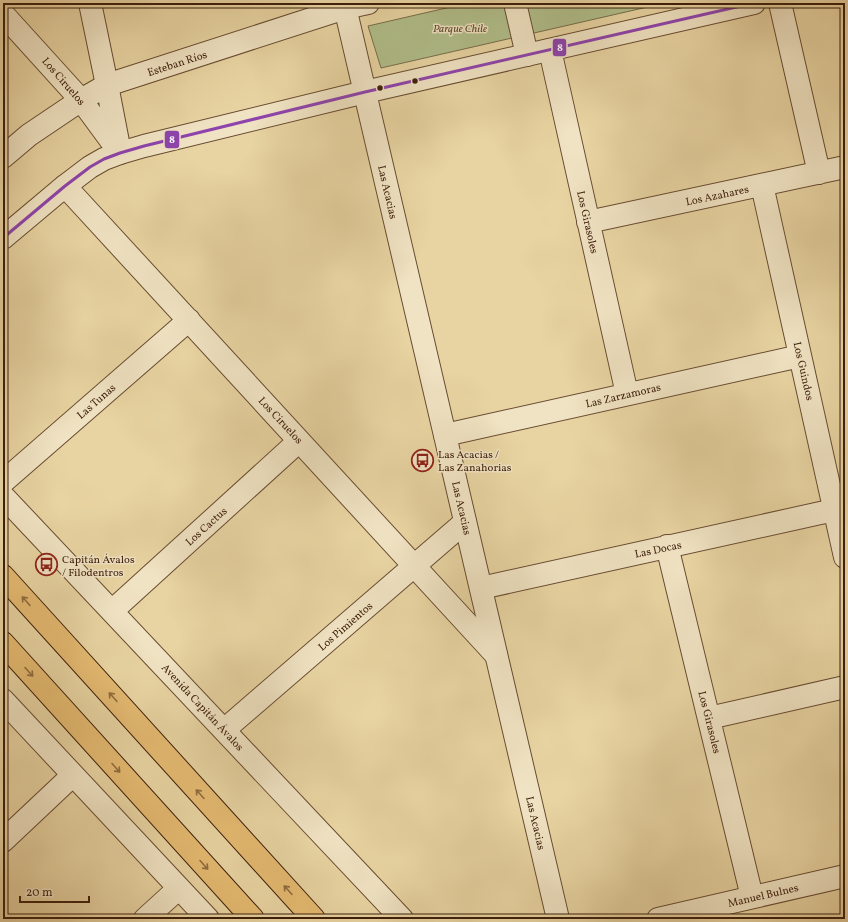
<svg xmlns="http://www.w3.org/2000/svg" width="848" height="922" viewBox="0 0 848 922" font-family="Vollkorn,serif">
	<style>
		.green { fill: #b0be8a; stroke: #766e4b }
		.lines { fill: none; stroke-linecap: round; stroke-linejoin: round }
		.minor-casing { stroke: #684c32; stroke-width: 24 }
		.tertiary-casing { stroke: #684c32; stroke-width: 24 }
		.trunk-casing { stroke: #3d1e0c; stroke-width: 24 }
		.minor { stroke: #f0e3c3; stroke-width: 22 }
		.tertiary { stroke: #f0e3c3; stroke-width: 22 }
		.trunk { stroke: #e4ba71; stroke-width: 22 }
		.bus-1-casing { stroke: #f0e3c3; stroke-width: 6 }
		.bus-1 { stroke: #8e44ad; stroke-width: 3 }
		.oneway { stroke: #906c3e }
		.bus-dot { fill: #3d1e0c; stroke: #f0e3c3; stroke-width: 1.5 }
		.labels { text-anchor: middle; stroke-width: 3; stroke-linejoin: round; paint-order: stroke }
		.park-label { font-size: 11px; font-style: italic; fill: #5a462c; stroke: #f0e3c3 }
		.street-label { font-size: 11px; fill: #3d1e0c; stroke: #f0e3c3 }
		.poi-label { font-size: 11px; fill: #3d1e0c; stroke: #f0e3c3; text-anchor: start }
		.line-badge { stroke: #f0e3c3; stroke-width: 1.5 }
		.badge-label { font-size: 11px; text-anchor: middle; font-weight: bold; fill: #fff }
	</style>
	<rect width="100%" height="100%" fill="#e8d4a2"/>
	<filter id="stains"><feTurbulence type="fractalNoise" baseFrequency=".005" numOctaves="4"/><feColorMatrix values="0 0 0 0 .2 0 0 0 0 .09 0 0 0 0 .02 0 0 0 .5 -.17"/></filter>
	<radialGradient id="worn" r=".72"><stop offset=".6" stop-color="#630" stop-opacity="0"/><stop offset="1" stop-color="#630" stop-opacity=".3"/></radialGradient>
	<path class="green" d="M468 3H665L381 68 368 26Z"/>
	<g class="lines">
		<defs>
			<path id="minor" d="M90 3 107 85 119 147
				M515 3 527 55
				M780 3 819 173
				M3 14 81 100 120 153
				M550 50 627 394
				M3 157 29 135 81 100 107 85 345 8 368 3
				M762 185 845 557
				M65 186 496 655
				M588 222 845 167
				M445 435 800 356
				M3 482 189 320
				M3 496 402 919
				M667 546 752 897
				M481 588 834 510
				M112 611 299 441
				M3 700 208 919
				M709 718 845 687
				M224 730 465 522
				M3 841 73 775
				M145 919 179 888"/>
			<path id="tertiary" d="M344 3 558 919
				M3 238 65 186 90 167 104 159 120 153 144 146 365 92 754 3
				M658 919 845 876"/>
			<path id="trunk" d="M3 576 314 919
				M3 643 253 919"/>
		</defs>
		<use href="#minor" class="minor-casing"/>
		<use href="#tertiary" class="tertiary-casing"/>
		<use href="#trunk" class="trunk-casing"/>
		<use href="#minor" class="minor"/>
		<use href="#tertiary" class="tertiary"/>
		<use href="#trunk" class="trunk"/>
		<defs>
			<path id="bus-1" d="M3 238 65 186 90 167 104 159 120 153 144 146 365 92 754 3"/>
		</defs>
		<use href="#bus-1" class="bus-1-casing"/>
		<use href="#bus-1" class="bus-1"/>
	</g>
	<defs><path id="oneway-shaft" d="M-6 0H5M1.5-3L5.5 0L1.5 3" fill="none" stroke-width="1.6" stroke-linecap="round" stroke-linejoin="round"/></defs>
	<g class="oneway">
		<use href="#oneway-shaft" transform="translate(26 601) rotate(-132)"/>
		<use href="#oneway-shaft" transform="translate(29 672) rotate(48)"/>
		<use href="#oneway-shaft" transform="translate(113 697) rotate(-132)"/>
		<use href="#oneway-shaft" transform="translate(116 768) rotate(48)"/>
		<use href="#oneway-shaft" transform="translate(200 794) rotate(-132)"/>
		<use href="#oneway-shaft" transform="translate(204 865) rotate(48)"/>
		<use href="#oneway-shaft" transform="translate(288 890) rotate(-132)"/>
	</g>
	<defs>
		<symbol id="bus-ring" viewBox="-11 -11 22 22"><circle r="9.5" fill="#f0e3c3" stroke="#8f2418" stroke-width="1.5"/><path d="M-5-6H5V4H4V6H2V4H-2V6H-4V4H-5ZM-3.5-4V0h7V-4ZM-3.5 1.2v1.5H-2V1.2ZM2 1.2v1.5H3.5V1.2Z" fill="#8f2418"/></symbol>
	</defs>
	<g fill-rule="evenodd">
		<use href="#bus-ring" x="410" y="448" width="25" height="25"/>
		<use href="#bus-ring" x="34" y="552" width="25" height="25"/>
	</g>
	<g class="bus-dot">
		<circle cx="415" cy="81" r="3.5"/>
		<circle cx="380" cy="88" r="3.5"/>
	</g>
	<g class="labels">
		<g class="park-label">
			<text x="460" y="32">Parque Chile</text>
		</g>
		<g class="street-label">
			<text transform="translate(177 63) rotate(-18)" y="4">Esteban Ríos</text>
			<text transform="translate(64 81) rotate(49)" y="4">Los Ciruelos</text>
			<text transform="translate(388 192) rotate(77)" y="4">Las Acacias</text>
			<text transform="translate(717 195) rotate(-12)" y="4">Los Azahares</text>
			<text transform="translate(588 222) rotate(77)" y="4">Los Girasoles</text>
			<text transform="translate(804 371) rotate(77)" y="4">Los Guindos</text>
			<text transform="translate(623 395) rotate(-13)" y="4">Las Zarzamoras</text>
			<text transform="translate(96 401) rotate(-41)" y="4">Las Tunas</text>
			<text transform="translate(281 420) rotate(47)" y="4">Los Ciruelos</text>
			<text transform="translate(462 508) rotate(77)" y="4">Las Acacias</text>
			<text transform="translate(206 526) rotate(-42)" y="4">Los Cactus</text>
			<text transform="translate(658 549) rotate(-12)" y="4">Las Docas</text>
			<text transform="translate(345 626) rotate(-41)" y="4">Los Pimientos</text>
			<text transform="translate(203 707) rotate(47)" y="4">Avenida Capitán Ávalos</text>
			<text transform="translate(710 722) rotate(76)" y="4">Los Girasoles</text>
			<text transform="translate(536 823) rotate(77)" y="4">Las Acacias</text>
			<text transform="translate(763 895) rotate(-13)" y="4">Manuel Bulnes</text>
		</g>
		<g class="poi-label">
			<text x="438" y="458">Las Acacias /<tspan x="438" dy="13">Las Zanahorias</tspan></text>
			<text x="62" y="563">Capitán Ávalos<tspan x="62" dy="13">/ Filodentros</tspan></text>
		</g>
	</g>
	<g class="line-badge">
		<rect x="552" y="38" width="15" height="19" rx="4" fill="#8e44ad"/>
		<rect x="164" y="130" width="16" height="19" rx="4" fill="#8e44ad"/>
	</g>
	<g class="badge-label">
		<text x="560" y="51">8</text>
		<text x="172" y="143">8</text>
	</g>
	<rect width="848" height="922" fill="none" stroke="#e8d4a2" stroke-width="16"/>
	<rect x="4" y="4" width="840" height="914" fill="none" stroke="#3d1e0c" stroke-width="2"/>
	<rect x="8" y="8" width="832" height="906" fill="none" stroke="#3d1e0c"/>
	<path d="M20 896v6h69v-6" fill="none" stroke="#3d1e0c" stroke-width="2"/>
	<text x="26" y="896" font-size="12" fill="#3d1e0c" stroke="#f0e3c3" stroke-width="3" paint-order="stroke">20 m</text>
	<rect width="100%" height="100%" filter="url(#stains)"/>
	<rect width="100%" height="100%" fill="url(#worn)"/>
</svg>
